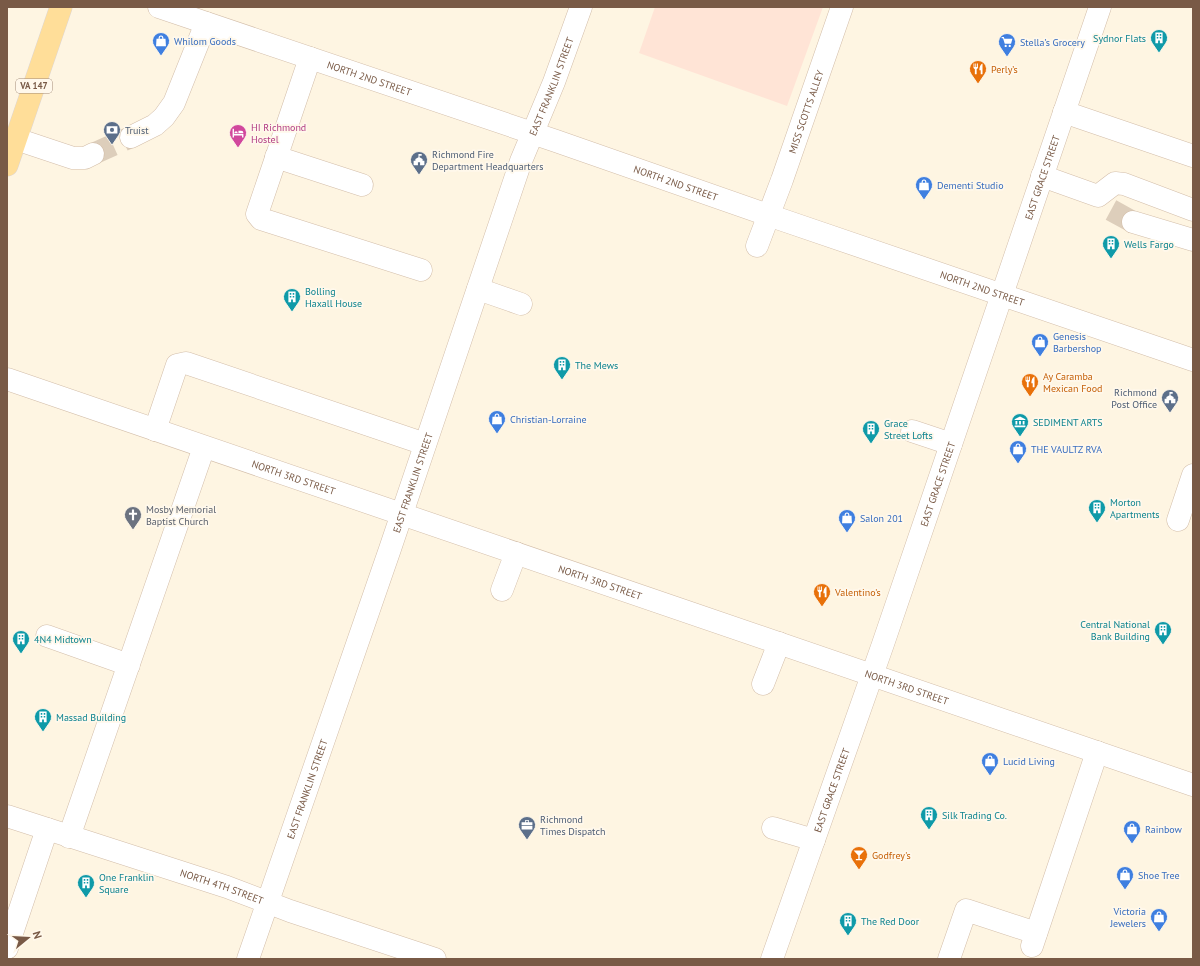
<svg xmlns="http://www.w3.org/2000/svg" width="1200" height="966" viewBox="0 0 1200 966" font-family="'PT Sans',sans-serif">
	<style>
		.commercial { fill: #ffe4d6 }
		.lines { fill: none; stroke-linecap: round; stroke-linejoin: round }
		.minor-tunnel { stroke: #ddcebb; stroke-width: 22; stroke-dasharray: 22 11; stroke-linecap: butt }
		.minor-casing { stroke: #d3beaa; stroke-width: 23 }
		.major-casing { stroke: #dfd7d3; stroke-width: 23 }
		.minor { stroke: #fff; stroke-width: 22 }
		.major { stroke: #ffde99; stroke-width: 22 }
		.labels { text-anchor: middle; stroke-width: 3.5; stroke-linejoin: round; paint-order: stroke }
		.shield { fill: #fff8eb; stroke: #a18978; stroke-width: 1 }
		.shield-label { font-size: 9px; font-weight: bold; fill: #795a46 }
		.culture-label { font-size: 10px; fill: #0d838f; stroke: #fff8eb; text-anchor: start }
		.shop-label { font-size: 10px; fill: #366cbe; stroke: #fff8eb; text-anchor: start }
		.food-label { font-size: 10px; fill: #c56008; stroke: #fff8eb; text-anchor: start }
		.street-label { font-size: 10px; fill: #795a46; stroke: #fff8eb }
		.hotel-label { font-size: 10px; fill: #b23c85; stroke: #fff8eb; text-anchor: start }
		.service-label { font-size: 10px; fill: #4e5e75; stroke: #fff8eb; text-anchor: start }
		.worship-label { font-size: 10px; fill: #5b616d; stroke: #fff8eb; text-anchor: start }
	</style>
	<rect width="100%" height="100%" fill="#fef5e2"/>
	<path class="commercial" d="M655 7H823L787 106 639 53Z"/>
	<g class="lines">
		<path class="minor-tunnel" d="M93 154 131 137
			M1111 210 1133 222"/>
		<defs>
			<g id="minor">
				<path id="s1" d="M159 7 556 141 768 215 1193 360"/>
				<path d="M310 58 257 214 261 219 421 270"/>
				<path d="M1064 112 1193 156"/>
				<path d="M131 137 155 125 164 117 174 103 206 23"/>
				<path d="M16 139 73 158H85L93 154"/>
				<path d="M276 157 362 185"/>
				<path d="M1042 176 1098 196 1115 183 1124 184 1193 210"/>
				<path d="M1133 222 1193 240"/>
				<path id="s2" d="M757 246 782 180 842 7"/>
				<path d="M478 289 521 304"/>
				<path id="s3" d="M7 379 1193 785"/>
				<path d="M155 430 177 365 186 363 425 444"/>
				<path d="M912 431 951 444"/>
				<path d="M1178 520 1193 475"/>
				<path d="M502 590 516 553"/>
				<path d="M47 636 129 665"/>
				<path d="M763 684 779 643"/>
				<path id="s4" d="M7 816 227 887 290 911 435 959"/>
				<path d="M773 828 814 840"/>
				<path d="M69 837 204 447"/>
				<path d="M1032 946 1097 752"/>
				<path d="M7 948 47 829"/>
				<path id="s5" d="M248 959 390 549 521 161 554 82 581 7"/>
				<path id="s6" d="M772 959 883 644 1100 7"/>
				<path d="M949 959 966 910 1036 933"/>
			</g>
			<path id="major" d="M7 165 61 7"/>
		</defs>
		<use href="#minor" class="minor-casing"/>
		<use href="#major" class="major-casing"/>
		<use href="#minor" class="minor"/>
		<use href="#major" class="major"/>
	</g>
	<defs>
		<symbol id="building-pin" viewBox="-11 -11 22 30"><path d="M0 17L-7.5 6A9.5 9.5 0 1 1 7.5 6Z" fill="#0f9aa8" stroke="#fff8eb"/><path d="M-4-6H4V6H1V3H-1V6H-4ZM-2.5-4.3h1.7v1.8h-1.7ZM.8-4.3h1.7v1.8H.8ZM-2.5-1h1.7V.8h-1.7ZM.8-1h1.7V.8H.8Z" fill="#fff"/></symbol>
		<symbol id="shop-pin" viewBox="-11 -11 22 30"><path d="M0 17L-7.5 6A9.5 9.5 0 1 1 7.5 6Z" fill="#3f7fe0" stroke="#fff8eb"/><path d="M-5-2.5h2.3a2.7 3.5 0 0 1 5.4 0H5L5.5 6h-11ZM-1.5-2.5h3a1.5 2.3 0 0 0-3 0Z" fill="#fff"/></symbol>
		<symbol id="supermarket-pin" viewBox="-11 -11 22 30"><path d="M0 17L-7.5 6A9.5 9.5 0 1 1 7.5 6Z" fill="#3f7fe0" stroke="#fff8eb"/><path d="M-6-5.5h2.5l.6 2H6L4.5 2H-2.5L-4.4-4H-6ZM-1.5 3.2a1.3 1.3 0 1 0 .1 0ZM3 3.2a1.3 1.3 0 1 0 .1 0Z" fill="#fff"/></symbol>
		<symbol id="restaurant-pin" viewBox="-11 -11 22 30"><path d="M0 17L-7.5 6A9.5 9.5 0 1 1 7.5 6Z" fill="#e8710a" stroke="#fff8eb"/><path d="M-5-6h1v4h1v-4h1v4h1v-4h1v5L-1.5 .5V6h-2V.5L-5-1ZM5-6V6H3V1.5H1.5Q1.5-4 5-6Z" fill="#fff"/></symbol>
		<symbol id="bank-pin" viewBox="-11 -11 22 30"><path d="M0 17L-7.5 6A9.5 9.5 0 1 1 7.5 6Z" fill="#5c6f8a" stroke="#fff8eb"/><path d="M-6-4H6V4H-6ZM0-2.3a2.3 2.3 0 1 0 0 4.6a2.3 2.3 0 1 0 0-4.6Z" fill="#fff"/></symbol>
		<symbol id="hotel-pin" viewBox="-11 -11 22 30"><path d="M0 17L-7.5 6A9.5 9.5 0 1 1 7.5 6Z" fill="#d1479c" stroke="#fff8eb"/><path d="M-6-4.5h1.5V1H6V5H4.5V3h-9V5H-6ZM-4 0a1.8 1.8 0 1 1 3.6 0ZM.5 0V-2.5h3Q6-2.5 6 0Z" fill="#fff"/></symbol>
		<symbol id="civic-pin" viewBox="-11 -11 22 30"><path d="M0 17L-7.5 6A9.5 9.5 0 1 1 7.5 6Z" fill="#5c6f8a" stroke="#fff8eb"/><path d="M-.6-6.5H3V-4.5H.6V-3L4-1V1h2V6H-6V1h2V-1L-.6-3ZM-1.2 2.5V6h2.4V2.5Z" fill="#fff"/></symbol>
		<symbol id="museum-pin" viewBox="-11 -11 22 30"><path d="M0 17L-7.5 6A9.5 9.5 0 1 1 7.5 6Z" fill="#0f9aa8" stroke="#fff8eb"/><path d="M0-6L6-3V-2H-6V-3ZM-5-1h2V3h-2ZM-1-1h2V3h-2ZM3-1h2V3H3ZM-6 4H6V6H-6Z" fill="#fff"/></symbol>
		<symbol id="church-pin" viewBox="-11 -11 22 30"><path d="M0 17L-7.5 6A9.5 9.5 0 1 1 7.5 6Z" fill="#6b7280" stroke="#fff8eb"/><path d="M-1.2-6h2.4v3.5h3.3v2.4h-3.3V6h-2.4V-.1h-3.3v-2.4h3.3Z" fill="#fff"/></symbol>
		<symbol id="office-pin" viewBox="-11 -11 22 30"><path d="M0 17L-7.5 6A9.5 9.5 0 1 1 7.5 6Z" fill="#5c6f8a" stroke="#fff8eb"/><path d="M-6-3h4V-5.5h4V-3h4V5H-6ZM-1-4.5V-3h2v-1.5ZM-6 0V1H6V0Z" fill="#fff"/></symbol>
		<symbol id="bar-pin" viewBox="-11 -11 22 30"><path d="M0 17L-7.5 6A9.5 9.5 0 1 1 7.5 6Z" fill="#e8710a" stroke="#fff8eb"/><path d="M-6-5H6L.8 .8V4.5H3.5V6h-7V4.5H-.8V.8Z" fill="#fff"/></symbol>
	</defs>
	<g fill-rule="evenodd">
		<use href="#building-pin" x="1149" y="28" width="20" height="27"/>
		<use href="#shop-pin" x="151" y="31" width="20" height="27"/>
		<use href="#supermarket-pin" x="997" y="32" width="20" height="27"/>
		<use href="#restaurant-pin" x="968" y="59" width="20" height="27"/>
		<use href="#bank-pin" x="102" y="120" width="20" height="27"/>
		<use href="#hotel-pin" x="228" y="123" width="20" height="27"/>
		<use href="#civic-pin" x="409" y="150" width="20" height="27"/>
		<use href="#shop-pin" x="914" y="175" width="20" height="27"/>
		<use href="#building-pin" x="1101" y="234" width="20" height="27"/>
		<use href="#building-pin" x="282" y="287" width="20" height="27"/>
		<use href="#shop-pin" x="1030" y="332" width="20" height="27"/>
		<use href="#building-pin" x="552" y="355" width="20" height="27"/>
		<use href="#restaurant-pin" x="1020" y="372" width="20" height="27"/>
		<use href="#civic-pin" x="1160" y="388" width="20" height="27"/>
		<use href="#shop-pin" x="487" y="409" width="20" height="27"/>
		<use href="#museum-pin" x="1010" y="412" width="20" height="27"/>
		<use href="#building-pin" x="861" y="419" width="20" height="27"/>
		<use href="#shop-pin" x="1008" y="439" width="20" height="27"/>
		<use href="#building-pin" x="1087" y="498" width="20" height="27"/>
		<use href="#church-pin" x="123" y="505" width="20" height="27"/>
		<use href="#shop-pin" x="837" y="508" width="20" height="27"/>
		<use href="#restaurant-pin" x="812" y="582" width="20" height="27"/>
		<use href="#building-pin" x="1153" y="620" width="20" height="27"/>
		<use href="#building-pin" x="11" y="629" width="20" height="27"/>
		<use href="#building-pin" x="33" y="707" width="20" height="27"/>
		<use href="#shop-pin" x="980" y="751" width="20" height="27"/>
		<use href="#building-pin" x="919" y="805" width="20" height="27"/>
		<use href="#office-pin" x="517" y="815" width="20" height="27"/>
		<use href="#shop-pin" x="1122" y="819" width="20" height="27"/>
		<use href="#bar-pin" x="849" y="845" width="20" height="27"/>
		<use href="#shop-pin" x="1115" y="865" width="20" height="27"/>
		<use href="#building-pin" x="76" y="873" width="20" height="27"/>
		<use href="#shop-pin" x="1149" y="907" width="20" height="27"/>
		<use href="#building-pin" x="838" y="911" width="20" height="27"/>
	</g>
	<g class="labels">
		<rect class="shield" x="16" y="79" width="36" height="14" rx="3"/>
		<g class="shield-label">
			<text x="34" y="89">VA 147</text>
		</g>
		<g class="culture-label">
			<text x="1146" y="42" text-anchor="end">Sydnor Flats</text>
			<text x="1124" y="248">Wells Fargo</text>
			<text x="305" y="295">Bolling<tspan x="305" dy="12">Haxall House</tspan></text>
			<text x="575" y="369">The Mews</text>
			<text x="1033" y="426">SEDIMENT ARTS</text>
			<text x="884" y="427">Grace<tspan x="884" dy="12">Street Lofts</tspan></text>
			<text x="1110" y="506">Morton<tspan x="1110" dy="12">Apartments</tspan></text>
			<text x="1150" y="628" text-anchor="end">Central National<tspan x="1150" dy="12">Bank Building</tspan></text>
			<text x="34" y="643">4N4 Midtown</text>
			<text x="56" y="721">Massad Building</text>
			<text x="942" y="819">Silk Trading Co.</text>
			<text x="99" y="881">One Franklin<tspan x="99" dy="12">Square</tspan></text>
			<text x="861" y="925">The Red Door</text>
		</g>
		<g class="shop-label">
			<text x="174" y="45">Whilom Goods</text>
			<text x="1020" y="46">Stella’s Grocery</text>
			<text x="937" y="189">Dementi Studio</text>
			<text x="1053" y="340">Genesis<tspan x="1053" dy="12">Barbershop</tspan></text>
			<text x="510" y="423">Christian-Lorraine</text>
			<text x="1031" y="453">THE VAULTZ RVA</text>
			<text x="860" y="522">Salon 201</text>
			<text x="1003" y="765">Lucid Living</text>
			<text x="1145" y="833">Rainbow</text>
			<text x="1138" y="879">Shoe Tree</text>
			<text x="1146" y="915" text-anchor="end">Victoria<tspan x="1146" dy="12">Jewelers</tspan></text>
		</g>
		<g class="food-label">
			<text x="991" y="73">Perly’s</text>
			<text x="1043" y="380">Ay Caramba<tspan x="1043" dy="12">Mexican Food</tspan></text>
			<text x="835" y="596">Valentino's</text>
			<text x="872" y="859">Godfrey's</text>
		</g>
		<g class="street-label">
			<text dy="4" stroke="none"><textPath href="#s1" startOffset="222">NORTH 2ND STREET</textPath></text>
			<text dy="4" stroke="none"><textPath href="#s5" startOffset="924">EAST FRANKLIN STREET</textPath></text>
			<text dy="4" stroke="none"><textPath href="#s2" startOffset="143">MISS SCOTTS ALLEY</textPath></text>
			<text dy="4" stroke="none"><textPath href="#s6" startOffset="827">EAST GRACE STREET</textPath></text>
			<text dy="4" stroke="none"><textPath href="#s1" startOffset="546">NORTH 2ND STREET</textPath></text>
			<text dy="4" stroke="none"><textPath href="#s1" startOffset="870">NORTH 2ND STREET</textPath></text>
			<text dy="4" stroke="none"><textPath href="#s3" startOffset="303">NORTH 3RD STREET</textPath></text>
			<text dy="4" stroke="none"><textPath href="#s5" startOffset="504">EAST FRANKLIN STREET</textPath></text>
			<text dy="4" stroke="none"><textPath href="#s6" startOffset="503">EAST GRACE STREET</textPath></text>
			<text dy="4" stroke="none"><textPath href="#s3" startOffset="627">NORTH 3RD STREET</textPath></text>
			<text dy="4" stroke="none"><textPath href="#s3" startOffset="951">NORTH 3RD STREET</textPath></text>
			<text dy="4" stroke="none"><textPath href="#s5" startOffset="180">EAST FRANKLIN STREET</textPath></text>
			<text dy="4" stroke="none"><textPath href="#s6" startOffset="179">EAST GRACE STREET</textPath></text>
			<text dy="4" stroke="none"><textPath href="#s4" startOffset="226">NORTH 4TH STREET</textPath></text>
		</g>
		<g class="hotel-label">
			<text x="251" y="131">HI Richmond<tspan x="251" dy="12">Hostel</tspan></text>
		</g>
		<g class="service-label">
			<text x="125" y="134">Truist</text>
			<text x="432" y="158">Richmond Fire<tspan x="432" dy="12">Department Headquarters</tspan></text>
			<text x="1157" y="396" text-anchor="end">Richmond<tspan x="1157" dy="12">Post Office</tspan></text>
			<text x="540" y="823">Richmond<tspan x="540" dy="12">Times Dispatch</tspan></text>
		</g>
		<g class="worship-label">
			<text x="146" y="513">Mosby Memorial<tspan x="146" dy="12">Baptist Church</tspan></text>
		</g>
	</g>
	<rect width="1200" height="966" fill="none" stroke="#795a46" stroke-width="16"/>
	<g transform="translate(28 938) rotate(72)" stroke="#fff8eb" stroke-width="3" paint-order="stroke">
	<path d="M0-3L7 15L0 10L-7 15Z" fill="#795a46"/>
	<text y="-6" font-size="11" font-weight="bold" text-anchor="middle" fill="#795a46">N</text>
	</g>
</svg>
